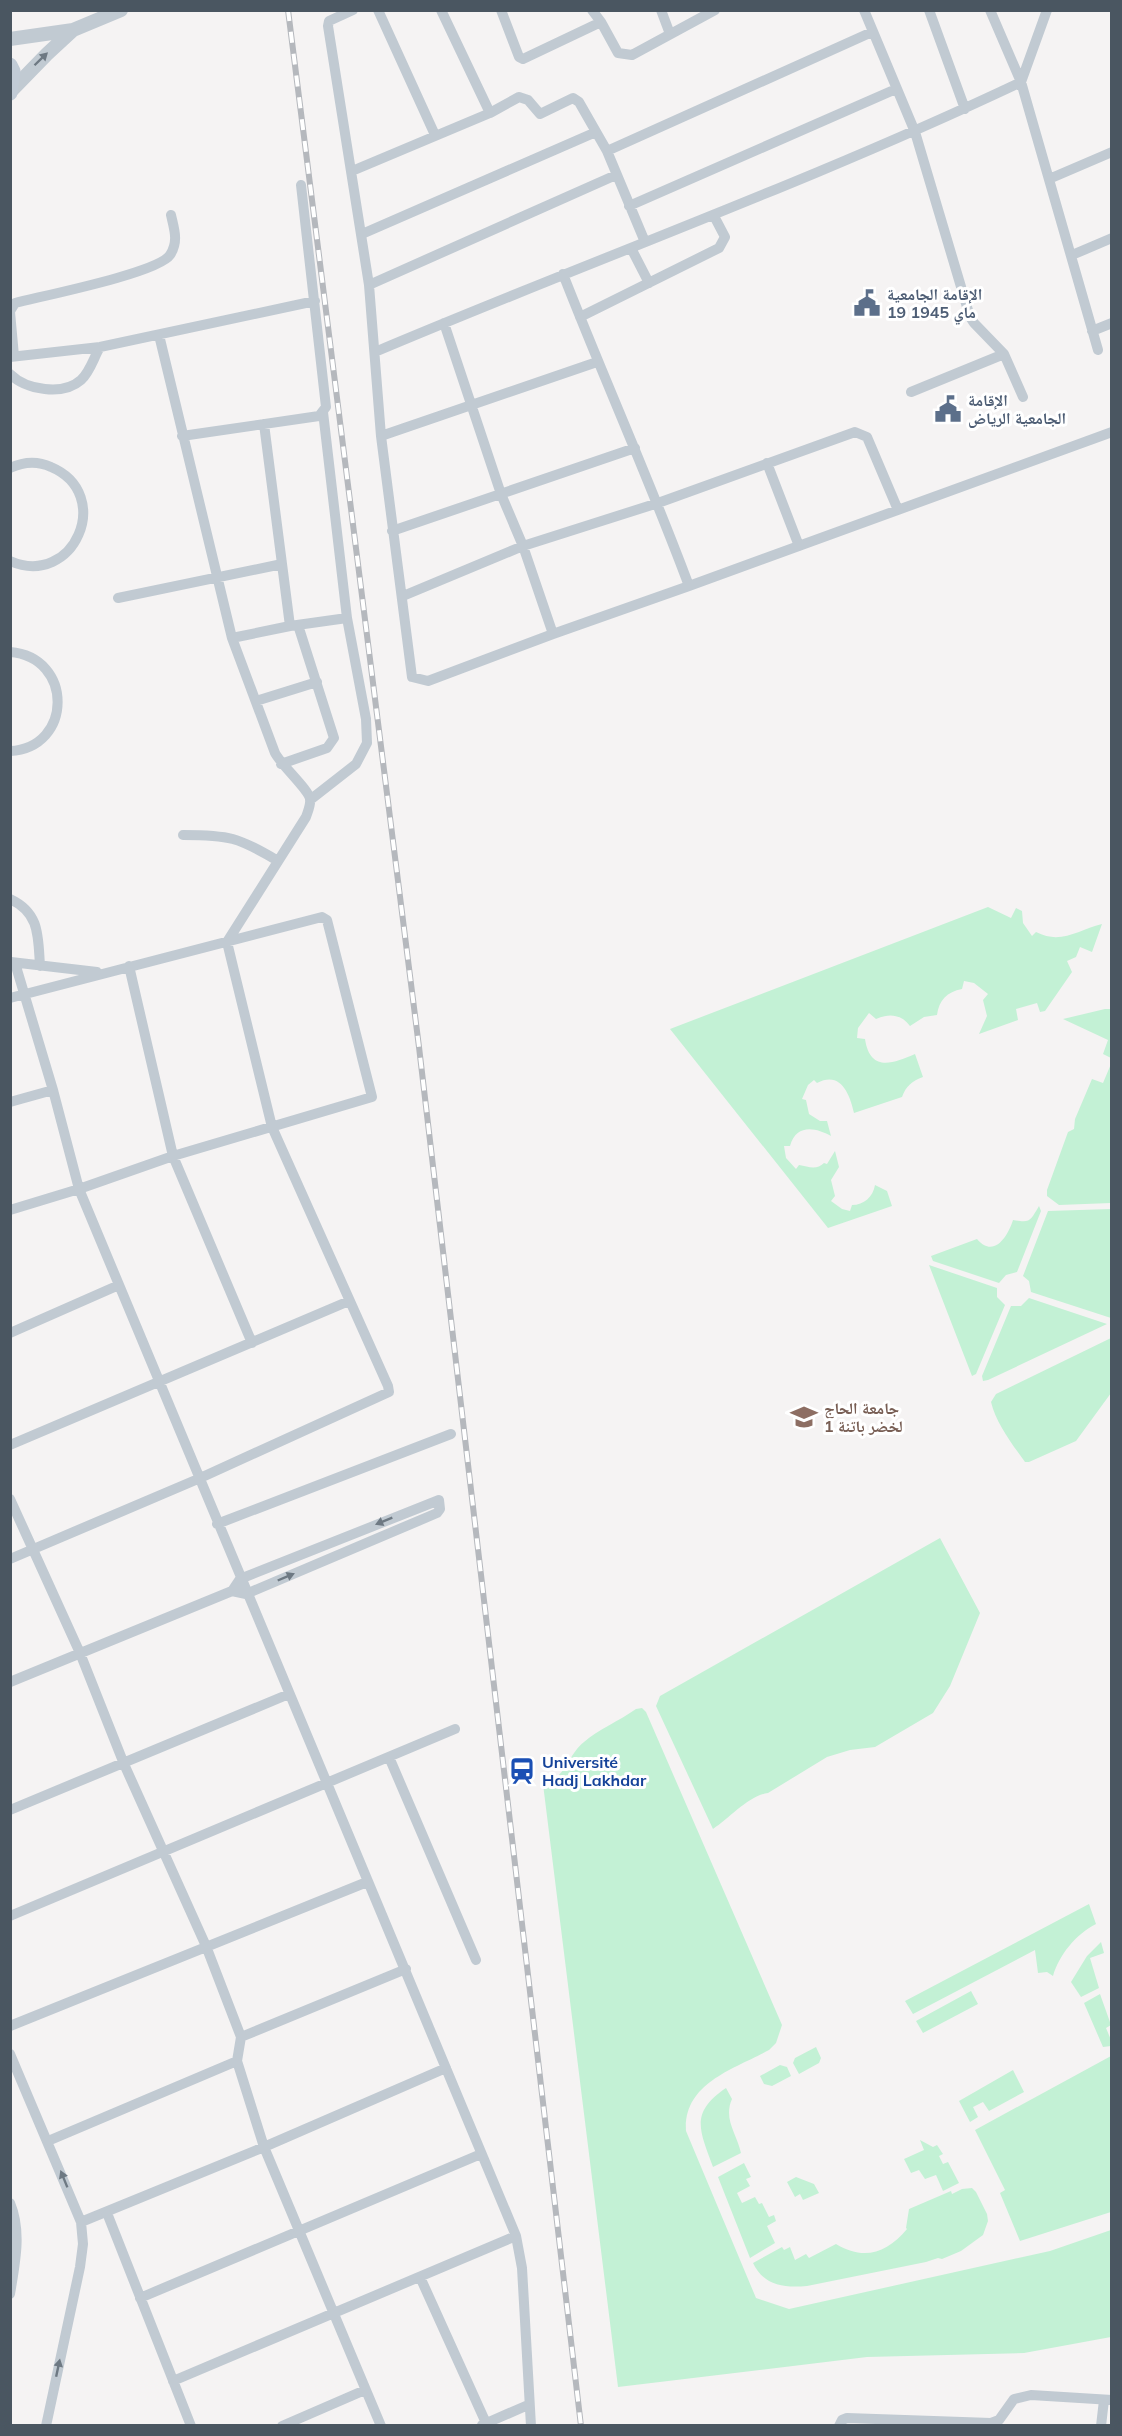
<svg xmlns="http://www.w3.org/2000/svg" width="1122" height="2436" viewBox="0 0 1122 2436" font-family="Mulish,'Noto Naskh Arabic',sans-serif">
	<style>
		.green { fill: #c3f1d5 }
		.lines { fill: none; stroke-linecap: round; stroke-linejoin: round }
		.minor { stroke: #c1cad2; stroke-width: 10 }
		.tertiary { stroke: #c1cad2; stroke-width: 14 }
		.secondary { stroke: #c1cbd6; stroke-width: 15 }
		.rail-casing { stroke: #b5b8bd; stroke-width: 6 }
		.rail { stroke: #fff; stroke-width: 4; stroke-dasharray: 11; stroke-linecap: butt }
		.oneway { fill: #6e7983 }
		.labels { text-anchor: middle; stroke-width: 6; stroke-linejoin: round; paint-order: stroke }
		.service-label { font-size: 16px; font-weight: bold; fill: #4e5e75; stroke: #fff; text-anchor: start }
		.education-label { font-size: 16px; font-weight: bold; fill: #785e54; stroke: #fff; text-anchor: start }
		.transit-label { font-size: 16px; font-weight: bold; fill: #164399; stroke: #fff; text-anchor: start }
	</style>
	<rect width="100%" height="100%" fill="#f5f3f3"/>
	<path class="green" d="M988 907 1011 918 1016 908 1022 911 1023 923 1032 936 1036 932C1061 945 1078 930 1102 924L1092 952 1080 947 1076 957 1067 961 1072 972 1045 1011 1040 1012 1037 1003 1016 1009 1018 1020 979 1034 987 1016 983 1000 988 994 974 983 964 981 962 989C947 992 939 1000 937 1015L924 1017 910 1026C901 1014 889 1013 876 1019L869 1013 858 1028 857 1038 865 1039C870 1072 892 1064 915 1054L923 1077C912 1081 906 1086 902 1097L854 1113C850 1095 841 1070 817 1083L814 1080 808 1085 802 1099 806 1100 809 1114 820 1121H827L831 1136C815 1127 796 1124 790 1146H784L786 1158 796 1169 799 1165C809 1167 817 1170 824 1163L827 1164 835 1151 839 1167 831 1180 835 1196 831 1201 842 1209 850 1211 852 1205C864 1205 873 1197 875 1185L887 1191 892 1206 828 1228 670 1029Z
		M1105 1009H1111V1058L1103 1054 1108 1040 1063 1019Z
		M1111 1064V1203L1059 1205 1047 1196V1190L1068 1132 1074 1129 1075 1119 1092 1079 1103 1083Z
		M1039 1206 1041 1211 1017 1272 1006 1275 999 1283 933 1261 931 1256 977 1239C994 1259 1008 1236 1013 1220 1031 1223 1030 1221 1039 1206Z
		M1111 1209V1318L1031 1292 1029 1281 1023 1276 1048 1211Z
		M929 1265 997 1288V1297L1005 1305 976 1374 972 1376Z
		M1029 1298 1107 1324 988 1380 983 1381 982 1376 1011 1306H1021Z
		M1111 1338V1393L1076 1441 1029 1462H1025C1012 1444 996 1423 991 1402L996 1394Z
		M940 1538 980 1613 950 1686 933 1713 875 1747 850 1750 827 1757 768 1793C748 1796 730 1818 713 1829L656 1706 660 1696Z
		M642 1708 646 1712 782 2025 776 2043 769 2050C734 2069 683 2083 686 2131L756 2298 789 2309 1050 2251 1111 2230V2337L1024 2353 867 2357 618 2387 543 1784C566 1779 568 1754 584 1742 599 1729 619 1721 636 1709Z
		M1089 1904 1096 1924C1076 1934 1059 1955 1053 1976L1047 1972 1038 1973 1035 1950 913 2014 905 2001Z
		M1101 1942 1104 1953 1090 1958 1099 1988 1081 1997 1071 1982 1087 1956Z
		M971 1991 978 2004 923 2033 916 2021Z
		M1100 1994 1111 2025 1106 2028 1111 2040V2046L1103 2047 1084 2003Z
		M816 2047 821 2058 819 2063 799 2074 793 2063 795 2058Z
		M1111 2056V2212L1020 2241 1000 2193 1005 2190 975 2130Z
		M780 2065 787 2067 791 2076 772 2086 764 2084 760 2076Z
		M1013 2070 1024 2092 989 2111 983 2102 973 2107 978 2117 970 2122 959 2101Z
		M726 2088 732 2099C723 2119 737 2134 741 2153L713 2167C700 2131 689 2113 726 2088Z
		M920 2140 933 2147 937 2145 943 2154 939 2156 943 2164 948 2162 959 2183 943 2191 936 2175 925 2179 919 2170 911 2173 904 2159 924 2150Z
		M744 2163 751 2177 746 2179 750 2186 737 2193 742 2203 755 2197 759 2204 762 2203 769 2217 774 2215 776 2221 767 2226 775 2243 750 2258 718 2177Z
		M796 2177 814 2184 819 2193 803 2200 800 2194 795 2197 787 2182Z
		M972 2188 976 2192 987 2214 988 2221 983 2235 961 2251 942 2259 938 2258 926 2262 807 2286C784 2288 764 2286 753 2263L782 2247 784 2250 790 2247 795 2260 806 2254 809 2258 836 2244C864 2261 887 2253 907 2229L906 2228 909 2209 951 2191 952 2194 962 2189Z"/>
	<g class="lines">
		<path class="minor" d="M353 10 329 21 328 26 369 285 381 436 412 677 428 681 553 634 689 586 1112 432
			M378 10 435 135
			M441 10 490 113
			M501 10 519 57 523 59 601 22 592 10
			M661 10 670 34
			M864 10 915 132 970 317 974 323 1004 354 1023 397
			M929 10 965 109
			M990 10 1021 82 1098 350
			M601 22 618 53 632 55 715 10
			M607 151 872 32
			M352 171 490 113 519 97 528 100 540 114 573 98 579 102 607 151 645 242
			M1049 179 1112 152
			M629 206 896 89
			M362 234 596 132
			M631 248 649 283
			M1072 255 1112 238
			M563 274C604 379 650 481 689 586
			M369 285 616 175
			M10 311 15 303C42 296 158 273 170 255 179 241 174 229 171 215
			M10 312 14 356
			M580 317 719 248 725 237 714 216
			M444 323 501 494 523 546 553 634
			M1092 331 1112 323
			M375 352C590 261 810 182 1021 82L1047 10
			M10 357 100 347 315 301
			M10 374C26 390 63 396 81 380 90 372 94 357 100 347
			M911 392 1004 354
			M264 424 290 626
			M182 436 319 416 326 407 301 185
			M381 436 597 362
			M767 463 799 546
			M10 468C23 462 38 461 51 467 115 494 74 589 10 561
			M392 531 635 448
			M403 596 523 546 658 503 855 432 867 437 898 510
			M118 598 282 564
			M232 638 290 626 347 618
			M10 652C74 657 73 748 10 751
			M256 701 317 682
			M281 764 327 748 334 738 298 625
			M310 800 356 764 367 743 366 719 347 618 323 412
			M183 835C229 835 238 837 278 861
			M10 899C40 913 38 936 40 966
			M11 962 97 972
			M15 963 53 1090 79 1189 516 2236 522 2268 531 2426
			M129 966 173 1156 252 1343
			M10 998 322 917 327 920 372 1097 173 1156 79 1189 10 1210
			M10 1102 53 1090
			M10 1333 119 1285
			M10 1445 349 1301
			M10 1499 80 1653 124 1764 206 1946 241 2037 237 2061 264 2147 381 2426
			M217 1524 451 1434
			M10 1559 198 1479 389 1392 388 1386 272 1127 227 942 306 817C308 811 311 805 310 799 309 790 282 766 275 753L232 638 159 335
			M10 1682 232 1591 240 1579 439 1500 440 1509 437 1513 246 1594 232 1591
			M389 1757 476 1960
			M10 1810 289 1694
			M10 1916 455 1729
			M10 2026 367 1882
			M241 2037 406 1969
			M10 2054 81 2222 83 2244 80 2267 46 2426
			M48 2141 237 2061
			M10 2203C22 2232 15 2263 10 2294
			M107 2213 191 2426
			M81 2222 264 2147 446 2068
			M420 2277 486 2423
			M140 2298 481 2154
			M173 2381 516 2236
			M482 2425 528 2405
			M282 2426 365 2390
			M839 2426 842 2420 847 2418 991 2423 999 2420 1014 2399 1031 2395 1112 2400
			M1101 2426 1104 2400"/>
		<path class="tertiary" d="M10 39 73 30 121 10
			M12 90 47 54 73 30"/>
		<path class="secondary" d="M10 65 13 71 10 93"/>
		<defs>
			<path id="rail" d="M288 10 419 1047 581 2426"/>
		</defs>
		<use href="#rail" class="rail-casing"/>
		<use href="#rail" class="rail"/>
	</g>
	<defs><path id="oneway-solid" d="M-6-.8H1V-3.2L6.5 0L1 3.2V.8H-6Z" transform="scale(1.5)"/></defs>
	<g class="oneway">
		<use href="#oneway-solid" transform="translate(41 59) rotate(-44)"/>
		<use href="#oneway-solid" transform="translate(384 1521) rotate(158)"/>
		<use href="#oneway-solid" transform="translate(286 1577) rotate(-23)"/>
		<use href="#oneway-solid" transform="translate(64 2179) rotate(-112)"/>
		<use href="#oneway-solid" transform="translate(58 2368) rotate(-78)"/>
	</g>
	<defs>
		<symbol id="civic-bare" viewBox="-9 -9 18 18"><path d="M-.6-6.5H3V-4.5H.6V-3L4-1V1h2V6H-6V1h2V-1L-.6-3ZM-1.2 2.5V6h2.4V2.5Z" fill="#5c6f8a" stroke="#fff" stroke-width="2.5" paint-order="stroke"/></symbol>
		<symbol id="university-bare" viewBox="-9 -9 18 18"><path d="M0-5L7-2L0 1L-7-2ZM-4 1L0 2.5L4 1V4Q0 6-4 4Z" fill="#8d6e63" stroke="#fff" stroke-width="2.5" paint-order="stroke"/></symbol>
		<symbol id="station-bare" viewBox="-9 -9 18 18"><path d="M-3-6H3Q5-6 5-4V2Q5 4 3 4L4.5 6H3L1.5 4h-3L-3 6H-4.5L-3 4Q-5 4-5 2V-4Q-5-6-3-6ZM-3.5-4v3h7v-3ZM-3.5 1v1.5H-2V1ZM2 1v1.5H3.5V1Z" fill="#1a4fb4" stroke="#fff" stroke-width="2.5" paint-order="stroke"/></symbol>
	</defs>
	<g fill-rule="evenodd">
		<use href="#civic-bare" x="848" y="284" width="38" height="38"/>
		<use href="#civic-bare" x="929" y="390" width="38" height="38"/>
		<use href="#university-bare" x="785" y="1398" width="38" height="38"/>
		<use href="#station-bare" x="503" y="1752" width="38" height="38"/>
	</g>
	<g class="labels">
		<g class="service-label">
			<text x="887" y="300">الإقامة الجامعية<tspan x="887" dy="18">19 ماي 1945</tspan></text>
			<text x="968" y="406">الإقامة<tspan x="968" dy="18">الجامعية الرياض</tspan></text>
		</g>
		<g class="education-label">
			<text x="824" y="1414">جامعة الحاج<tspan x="824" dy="18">لخضر باتنة 1</tspan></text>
		</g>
		<g class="transit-label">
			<text x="542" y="1768">Université<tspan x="542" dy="18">Hadj Lakhdar</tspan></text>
		</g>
	</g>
	<rect width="1122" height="2436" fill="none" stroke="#4a5661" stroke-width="24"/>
</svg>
